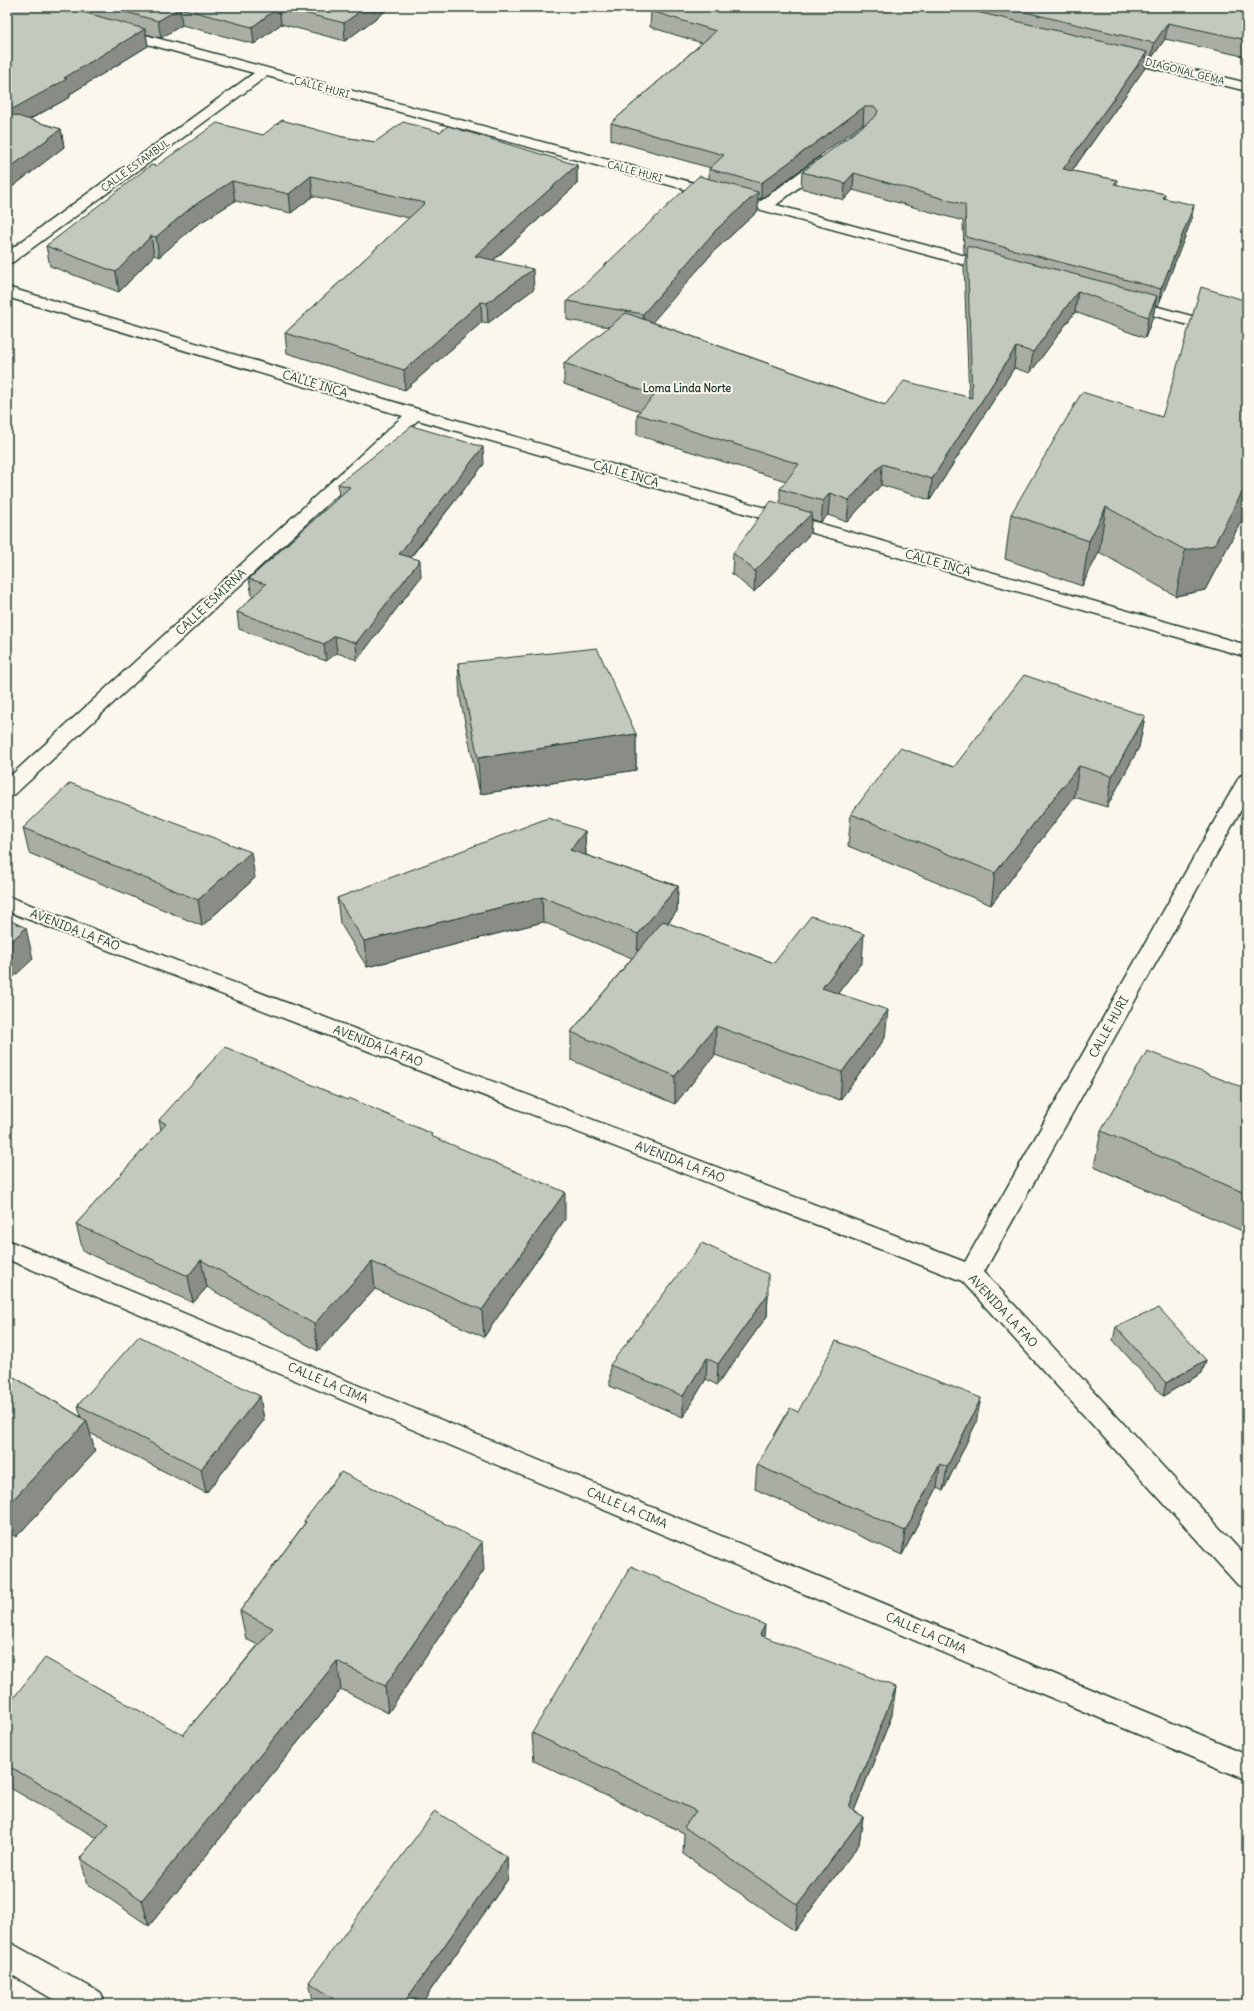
<svg xmlns="http://www.w3.org/2000/svg" width="1254" height="2011" viewBox="0 0 1254 2011" font-family="Delius,sans-serif">
	<style>
		.lines { fill: none; stroke-linecap: round; stroke-linejoin: round }
		.minor-casing { stroke: #1f3d34; stroke-width: 3 }
		.minor { fill: #fbf7ec; fill-rule: evenodd }
		.wall { fill: #a9ada3; stroke: #1f3d34; fill-rule: evenodd }
		.shaded-wall { fill: #898d85; stroke: #1f3d34 }
		.building { fill: #c4c9be; stroke: #1f3d34 }
		.labels { text-anchor: middle; stroke-width: 4; stroke-linejoin: round; paint-order: stroke }
		.far-street-label { font-size: 10px; fill: #1f3d34; stroke: #fbf7ec }
		.far-neighbourhood-label { font-size: 11px; font-weight: bold; fill: #1f3d34; stroke: #fbf7ec }
		.street-label { font-size: 12px; fill: #1f3d34; stroke: #fbf7ec }
	</style>
	<rect width="100%" height="100%" fill="#fbf7ec"/>
	<filter id="ink" filterUnits="userSpaceOnUse"><feTurbulence type="fractalNoise" baseFrequency=".025" numOctaves="2"/><feDisplacementMap in="SourceGraphic" scale="8" xChannelSelector="R" yChannelSelector="G"/><feConvolveMatrix kernelMatrix="1 2 1 2 8 2 1 2 1" color-interpolation-filters="sRGB"/></filter>
	<g filter="url(#ink)">
		<g class="lines">
			<defs>
				<path id="minor" d="M119 28 761 201 819 158H829L832 161 829 164 776 205 999 265 1001 268 999 271H987L267 76 13 262 7 264V252L254 73 114 35 112 32 114 29Z
					M1116 51 1247 83V91L1111 58 1109 55 1111 52Z
					M7 287 421 410 1247 645V657L418 420 14 795 7 797V779L403 416 7 297Z
					M1125 298 1247 331V341L1119 306 1117 303 1119 300Z
					M1247 774V799L984 1272 1247 1558V1589L1238 1585 962 1281 7 911V896L965 1262 1237 781 1240 776Z
					M7 1240 1247 1754V1780L7 1259Z
					M7 1941 101 1993 105 2004H61L7 1972Z"/>
			</defs>
			<use href="#minor" class="minor-casing"/>
			<use href="#minor" class="minor"/>
		</g>
		<path class="wall" d="M7 7H391L345 41 281 24 254 44 182 25 161 38 146 34 148 46 70 94V97L29 120 61 129 64 147 7 191Z
			M654 7H1247V57L1165 39 1151 59 1146 57 1145 68 1072 171 1117 180V185L1165 194 1164 198 1191 221 1158 306 1155 305 1153 317 1145 338 1075 312 1030 373 1014 368 930 500 881 485 847 522 828 515 821 522 811 519 810 534 754 592 732 574 733 553 780 504V489L786 481 637 435V414L640 411 564 384V363L609 327 567 320V301L709 179V169L711 168 611 140V123L702 43 650 27 651 11ZM863 124H866L802 172 801 188 844 200 853 190 963 221 964 254H966L964 266 969 397 885 405 652 322 715 250 758 211V199H761Z
			M440 132 577 165V184L494 260 534 289 488 323 482 322 405 390 287 353 285 333 409 218 313 196 291 213 235 201 195 226 159 257 154 255 119 292 50 266 46 246 156 166 263 135 343 137 375 142Z
			M1247 301V510L1205 590 1176 596 1099 552 1082 586 1005 559 1011 514 1162 417Z
			M484 464 411 557 421 577 357 660 337 653 326 661 239 629 237 612 253 596H252L249 579 339 497 338 484Z
			M458 663 636 734V770L480 794 460 698Z
			M1145 716 1139 747 1107 807 1074 797 991 905 848 846 851 814 954 767Z
			M23 828 255 878 202 926 29 853Z
			M585 831 586 855 678 886 677 911 668 923 774 963 862 962 838 993 885 1038 840 1100 715 1055 675 1104 571 1060V1032L632 958 543 922 367 967 340 923 337 898Z
			M1247 1089V1233L1094 1167 1101 1131Z
			M159 1120 433 1137 565 1219 484 1337 375 1289 318 1351 207 1287 193 1303 83 1251 76 1224 161 1130Z
			M768 1294 767 1316 717 1385 706 1379 683 1417 610 1386V1365Z
			M1116 1327 1206 1360 1202 1373 1163 1396 1113 1340Z
			M7 1373 81 1417 78 1405 260 1396 264 1420 206 1493 90 1433 95 1452 16 1537 7 1531Z
			M798 1412 976 1423 943 1491 937 1488 902 1555 755 1489 757 1465Z
			M304 1521 484 1570 388 1713 341 1689 149 1926 88 1884 80 1858 97 1838 7 1786V1706L183 1735 258 1645 246 1639 240 1611 305 1523Z
			M764 1637 892 1715 854 1811 863 1817 859 1844 795 1931 683 1854 684 1833 534 1761 532 1733Z
			M507 1857 508 1879 421 2004H314L309 1982Z"/>
		<path class="shaded-wall" d="M279 7 281 24 254 44 252 27Z
			M366 7H391L345 41 344 23Z
			M180 8 182 25 161 38 158 21Z
			M1168 23 1165 39 1151 59 1154 43Z
			M145 29 148 46 70 94V97L8 131 7 124V112Z
			M1147 52 1145 68 1061 186 1063 169Z
			M864 107 863 124 761 199V183Z
			M61 129 64 147 7 191V170Z
			M577 165V184L476 276 475 256Z
			M854 173 853 190 844 200 845 183Z
			M311 176 313 196 291 213 289 194Z
			M232 181 235 201 195 226 159 257 156 237 193 206Z
			M758 192V211L715 250 643 333V314L716 230Z
			M1194 205 1191 221 1158 306 1161 289Z
			M151 236 154 255 119 292 116 272Z
			M533 269 534 289 488 323 487 303Z
			M1078 291 1075 312 1030 373 1033 352Z
			M1157 296 1153 317 1145 338 1148 317Z
			M481 302 482 322 405 390 404 370Z
			M1016 347 1014 368 930 500 932 479Z
			M483 447 484 464 400 570 399 554Z
			M882 464 881 485 847 522 849 500Z
			M1247 483V510L1205 590 1176 596 1185 550Z
			M830 493 828 515 821 522 823 501Z
			M1106 507 1099 552 1082 586 1089 541Z
			M812 513 810 534 754 592 755 571Z
			M420 560 421 577 357 660 356 643Z
			M335 636 337 653 326 661 324 644Z
			M1145 716 1139 747 1107 807 1112 776Z
			M636 734V770L480 794 478 758Z
			M1079 766 1074 797 991 905 995 873Z
			M585 831 586 857 570 850Z
			M251 852 255 878 202 926 198 900Z
			M678 886 677 911 637 960 638 934Z
			M542 897 543 922 367 967 364 941Z
			M26 928 33 959 7 983V945Z
			M864 934 862 962 820 1016 822 988Z
			M888 1010 885 1038 840 1100 842 1072Z
			M716 1026 715 1055 675 1104V1076Z
			M565 1192V1219L484 1337 482 1310Z
			M201 1260 207 1287 193 1303 188 1276Z
			M372 1262 375 1289 318 1351 314 1324Z
			M768 1294 767 1316 717 1385 718 1364Z
			M707 1358 706 1379 683 1417V1396Z
			M1206 1360 1202 1373 1163 1396 1166 1383Z
			M260 1396 264 1420 206 1493 201 1469Z
			M981 1398 976 1423 943 1491 947 1467Z
			M87 1421 95 1452 16 1537 7 1508V1506Z
			M940 1464 937 1488 902 1555 905 1531Z
			M482 1542 484 1570 388 1713 385 1686Z
			M765 1625 763 1654 760 1635Z
			M337 1661 341 1689 149 1926 142 1900Z
			M896 1687 892 1715 845 1834 849 1807Z
			M863 1817 859 1844 795 1931 798 1905Z
			M507 1857 508 1879 421 2004H403Z"/>
		<path class="building" d="M7 7H64L145 29 64 78 67 79 7 112Z
			M108 7H279L252 27 180 8 158 21Z
			M280 7H366L344 23Z
			M654 7H956L1147 52 1063 169 1117 180 1114 184 1165 194 1163 198 1194 205 1161 289 966 237 965 205 854 173 845 183 802 172 876 116 878 111 875 107H864L761 183 709 169 724 155 611 123 716 31 651 11Z
			M1004 7H1247V40L1168 23 1154 43Z
			M7 113 61 129 7 170Z
			M282 120 343 137 375 142 403 122 440 132 448 126 577 165 475 256 533 269 487 303 481 302 404 370 285 333 425 203 311 176 289 194 232 181 193 206 156 237 151 236 116 272 46 246 151 165 156 166 217 123 263 135Z
			M699 176 758 192 716 230 643 314 567 301Z
			M967 246 1157 296 1148 317 1078 291 1033 352 1016 347 932 479 882 464 849 500 830 493 823 501 780 489 799 464 637 414 655 395 564 363 626 313 885 405 904 381 972 398Z
			M1201 287 1247 301V483L1214 545 1185 550 1106 507 1089 541 1011 514 1082 392 1162 417Z
			M412 426 483 447 399 554 420 560 356 643 335 636 324 644 237 612 266 584 249 579 350 487 338 484Z
			M771 501 812 513 755 571 733 553Z
			M597 648 636 734 478 758 458 663Z
			M1024 675 1145 716 1112 776 1079 766 995 873 851 814 900 748 954 767Z
			M70 783 251 852 198 900 23 828Z
			M548 818 585 831 570 850 678 886 638 934 542 897 364 941 337 898Z
			M811 916 864 934 822 988 888 1010 842 1072 716 1026 675 1076 571 1032 663 921 774 963Z
			M7 919 26 928 7 945Z
			M225 1047 347 1100 349 1098 432 1134 431 1136 565 1192 482 1310 372 1262 314 1324 201 1260 188 1276 76 1224 166 1124 159 1120Z
			M1147 1051 1247 1089V1194L1101 1131Z
			M702 1243 768 1274V1294L718 1364 707 1358 683 1396 610 1365Z
			M1159 1308 1206 1360 1166 1383 1116 1327Z
			M139 1336 260 1396 201 1469 78 1405Z
			M836 1341 981 1398 947 1467 940 1464 905 1531 757 1465 790 1408 798 1412Z
			M7 1373 87 1421 7 1506Z
			M341 1472 482 1542 385 1686 337 1661 142 1900 80 1858 109 1824 7 1765V1706L45 1658 183 1735 273 1628 240 1611 306 1522 304 1521Z
			M631 1566 765 1625 760 1635 896 1687 849 1807 863 1817 798 1905 684 1827 696 1811 532 1733Z
			M435 1811 507 1857 403 2004H341L309 1982Z"/>
	</g>
	<g class="labels">
		<g class="far-street-label">
			<text transform="translate(1185 71) rotate(14)" y="4">DIAGONAL GEMA</text>
			<text transform="translate(322 87) rotate(15)" y="4">CALLE HURI</text>
			<text transform="translate(135 165) rotate(-36)" y="4">CALLE ESTAMBUL</text>
			<text transform="translate(635 171) rotate(15)" y="4">CALLE HURI</text>
		</g>
		<g class="far-neighbourhood-label">
			<text x="687" y="392">Loma Linda Norte</text>
		</g>
		<g class="street-label">
			<text transform="translate(315 384) rotate(17)" y="4">CALLE INCA</text>
			<text transform="translate(626 474) rotate(16)" y="4">CALLE INCA</text>
			<text transform="translate(938 563) rotate(16)" y="4">CALLE INCA</text>
			<text transform="translate(211 602) rotate(-43)" y="4">CALLE ESMIRNA</text>
			<text transform="translate(75 930) rotate(21)" y="4">AVENIDA LA FAO</text>
			<text transform="translate(1109 1027) rotate(-61)" y="4">CALLE HURI</text>
			<text transform="translate(378 1046) rotate(21)" y="4">AVENIDA LA FAO</text>
			<text transform="translate(680 1162) rotate(21)" y="4">AVENIDA LA FAO</text>
			<text transform="translate(1003 1311) rotate(47)" y="4">AVENIDA LA FAO</text>
			<text transform="translate(328 1383) rotate(23)" y="4">CALLE LA CIMA</text>
			<text transform="translate(627 1508) rotate(23)" y="4">CALLE LA CIMA</text>
			<text transform="translate(926 1633) rotate(23)" y="4">CALLE LA CIMA</text>
		</g>
	</g>
	<rect width="1254" height="2011" fill="none" stroke="#fbf7ec" stroke-width="24"/>
	<rect x="12" y="12" width="1230" height="1987" fill="none" stroke="#1f3d34" stroke-width="1.5" filter="url(#ink)"/>
</svg>
